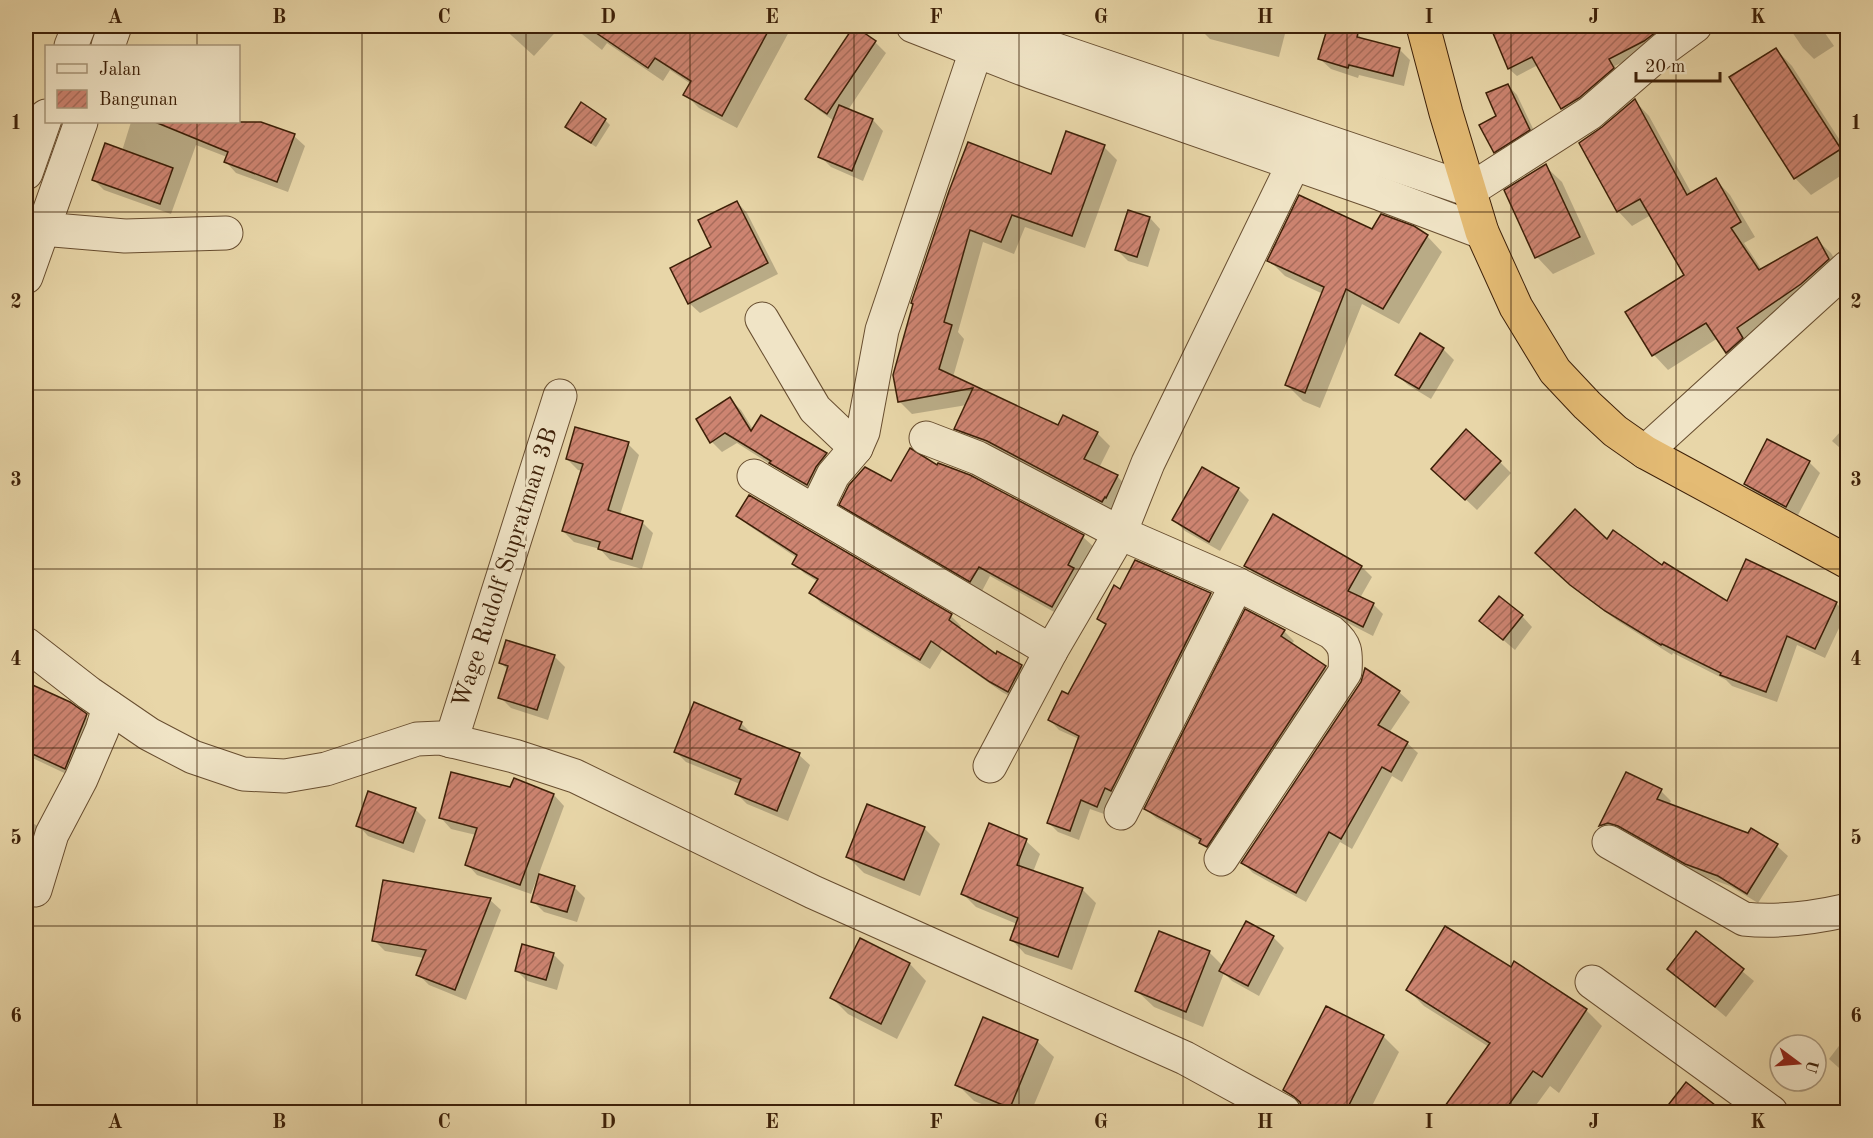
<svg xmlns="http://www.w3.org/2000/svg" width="1873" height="1138" font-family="'Old Standard TT',serif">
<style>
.shadow{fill:#0003}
.building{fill:url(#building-hatch);stroke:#3d2008;stroke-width:1.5}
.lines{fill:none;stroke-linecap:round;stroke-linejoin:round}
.minor-casing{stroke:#684e30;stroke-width:35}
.highway-casing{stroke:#3d2008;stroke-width:35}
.minor{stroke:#f0e4c6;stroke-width:33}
.highway{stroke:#e4bb74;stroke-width:33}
.grid{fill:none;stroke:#3d2008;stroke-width:1.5;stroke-opacity:0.55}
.labels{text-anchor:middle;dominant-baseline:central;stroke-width:6;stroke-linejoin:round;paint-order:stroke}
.street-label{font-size:24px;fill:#3d2008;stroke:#f0e4c6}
.neatline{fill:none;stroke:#3d2008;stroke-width:2}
.grid-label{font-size:20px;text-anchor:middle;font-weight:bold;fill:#3d2008}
</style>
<defs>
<pattern id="building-hatch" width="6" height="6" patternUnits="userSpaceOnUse" patternTransform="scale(1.5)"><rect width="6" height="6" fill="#cd8471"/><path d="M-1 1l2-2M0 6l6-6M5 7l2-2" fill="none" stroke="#a86c5b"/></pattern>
</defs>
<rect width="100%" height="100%" fill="#e8d6a8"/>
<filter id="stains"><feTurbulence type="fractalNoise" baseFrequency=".00333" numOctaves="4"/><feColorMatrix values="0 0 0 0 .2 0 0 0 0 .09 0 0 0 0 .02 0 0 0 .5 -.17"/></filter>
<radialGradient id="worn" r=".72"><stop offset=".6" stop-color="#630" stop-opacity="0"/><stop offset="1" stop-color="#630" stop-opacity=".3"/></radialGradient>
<!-- shadow -->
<g class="shadow">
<path d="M501,26H561L534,56Z"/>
<path d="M572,26H729L732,27L733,26H785L790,30L737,128L699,108L685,94L691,84L670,70L663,81L607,43L602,50Z"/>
<path d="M1200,26H1287L1279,57L1210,39L1199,28Z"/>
<path d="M1330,26L1357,34L1364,40L1399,49L1410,60L1404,86L1359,75L1358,78L1331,69L1320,59Z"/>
<path d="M1491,26H1660L1666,37L1651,48L1615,66L1620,76L1569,116L1562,109L1538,65L1517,76L1509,69Z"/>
<path d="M1788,26H1820L1834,46L1814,59L1803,48Z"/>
<path d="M854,28L875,42L886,53L848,110L873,120L883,131L863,181L831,167L820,156L834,121L817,109L807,98Z"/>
<path d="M1776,49L1792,66L1848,153V171L1811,195L1795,178Z"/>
<path d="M1508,85L1517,95L1538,139L1504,161L1495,152L1498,116Z"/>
<path d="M1635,101L1649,116L1692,194L1716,180L1730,195L1755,237L1744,243L1762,270L1816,239L1831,253L1843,274L1742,366L1727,352L1718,338L1668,370L1654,355L1627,312L1686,276L1651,215L1632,226L1618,211L1603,128Z"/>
<path d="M605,120L610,125L596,147L572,131Z"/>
<path d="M131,122H234L255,130L258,122L294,136L305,146L288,192L236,173L226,162L227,157L196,145L171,214L104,190L93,179L122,151Z"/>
<path d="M1104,147L1117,160L1085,248L1025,227L1014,254L983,242L958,332L964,339L953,377L1059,427L1097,433L1110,446L1099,468L1117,476L1130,490L1116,514L969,441L956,428L967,405L912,414L899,401L950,192L1052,176Z"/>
<path d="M1545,166L1562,182L1595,254L1553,274L1537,257L1506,191Z"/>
<path d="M737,202L747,213L778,274L700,313L689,303Z"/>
<path d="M1150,218L1160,229L1148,267L1128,261L1117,250Z"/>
<path d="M1427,236L1442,252L1399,324L1362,304L1320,408L1303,401L1287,385L1323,294L1285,276L1269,260Z"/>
<path d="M1420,336L1443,349L1454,360L1431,399L1408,385L1397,375Z"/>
<path d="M730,399L741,410L754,431L762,417L826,455L836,465L818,495L737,443L722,452L712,442Z"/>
<path d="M1848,423V455L1832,441Z"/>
<path d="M628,444L639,455L620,515L642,522L653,533L642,569L610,560L600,549L574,542L563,531L582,471L578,470L567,459Z"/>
<path d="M1500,462L1511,473L1477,510L1444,479Z"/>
<path d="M1809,462L1820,473L1797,517L1757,495L1746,484Z"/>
<path d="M1203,469L1238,489L1249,500L1220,551L1185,531L1174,520Z"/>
<path d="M970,476L1083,537L1094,547L1063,617L990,576L982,591L852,515L841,504L891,483Z"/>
<path d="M738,515L951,616L961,626L959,629L997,656L998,653L1022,666L1032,676L1018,701L1002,692L942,650L930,669L821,603L811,593L818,582L804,573L794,563L797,558L748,525Z"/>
<path d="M1274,517L1362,567L1372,577L1360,598L1373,604L1383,614L1373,636L1256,576L1246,566Z"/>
<path d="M1136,562L1210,595L1220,604L1107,815L1090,809L1079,840L1058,832L1048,822L1079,739L1059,730L1050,720L1069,696L1107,626L1099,618L1121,591Z"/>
<path d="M1548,564L1663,567L1727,603H1836L1846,613L1825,658L1797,645L1777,702L1732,686L1726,680L1673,653L1672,655L1618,621L1582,595Z"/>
<path d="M1522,616L1532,627L1515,650L1481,621Z"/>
<path d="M1284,631L1294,641L1291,645L1325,668L1335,677L1210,852L1201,842L1156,818L1146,809Z"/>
<path d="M554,656L565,667L548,720L511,708L500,697L508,670L500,662Z"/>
<path d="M26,682L69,703L97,726L75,778L26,755Z"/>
<path d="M1399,692L1410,702L1389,733L1407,743L1418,753L1402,782L1392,776L1352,849L1340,842L1306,902L1253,873L1243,863Z"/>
<path d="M741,723L752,734L751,735L799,755L810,765L788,821L747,804L736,793L740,784L686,762L676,752Z"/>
<path d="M1627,774L1661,791L1671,801L1669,805L1777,846L1788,856L1758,903L1730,886L1697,874L1612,836L1601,826Z"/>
<path d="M511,789L554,795L564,806L538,876L574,887L585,898L577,922L544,912L533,901L539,879L537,878L531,894L477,875L467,864L476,835L451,829L441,818Z"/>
<path d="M415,809L426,820L414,853L368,836L358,825Z"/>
<path d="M26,820L36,825L46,835L38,857L26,852Z"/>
<path d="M990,825L1026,841L1040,854L1033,872L1082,889L1096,903L1072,970L1025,954L1012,940L1017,924L976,907L962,893Z"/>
<path d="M924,828L940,844L920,896L864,873L848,857Z"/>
<path d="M490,900L501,910L466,1000L429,985L418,974L424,958L385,951L374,940Z"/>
<path d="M1697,934L1754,981L1726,1017L1669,969Z"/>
<path d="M1273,937L1284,948L1259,996L1232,981L1224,973L1203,1027L1154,1007L1137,991L1209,952L1223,966Z"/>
<path d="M860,940L910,964L926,981L897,1039L848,1014L832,998Z"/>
<path d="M523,946L554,955L564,965L557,990L527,981L516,970Z"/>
<path d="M1511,969L1586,1010L1602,1026L1559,1093L1550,1086L1531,1112H1442L1489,1047L1424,1006L1408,990Z"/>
<path d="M1848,1034V1076L1829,1059Z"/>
<path d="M1383,1036L1399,1052L1369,1112H1308L1285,1090Z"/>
<path d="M1037,1041L1054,1057L1031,1112H1002L974,1101L957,1084Z"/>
</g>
<!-- building -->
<g class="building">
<path d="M586,26H771L722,116L683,95L691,81L655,58L648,68Z"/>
<path d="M854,26L876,41L827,114L805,99Z"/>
<path d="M1328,26L1358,33L1357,37L1400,48L1393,76L1349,65L1348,68L1318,59Z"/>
<path d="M1490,26H1664L1644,41L1609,59L1614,68L1579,98L1561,109L1532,57L1508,69Z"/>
<path d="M1776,48L1841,149L1794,179L1729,77Z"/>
<path d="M1508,84L1530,130L1494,153L1479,125L1496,116L1486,93Z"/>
<path d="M1635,99L1687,195L1716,178L1741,222L1731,228L1759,270L1817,237L1829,259L1801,284L1737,328L1743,338L1726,353L1706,323L1652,356L1625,312L1684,275L1640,199L1617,212L1579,143L1602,127Z"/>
<path d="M581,102L606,119L591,143L565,127Z"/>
<path d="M839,105L873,119L852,171L818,157Z"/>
<path d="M155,122H261L295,134L277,182L224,162L228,152Z"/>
<path d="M1066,131L1105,145L1072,236L1012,215L1001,242L970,230L944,322L952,325L939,369L1058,425L1063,415L1098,432L1084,459L1118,475L1106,498L1105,497L1102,502L987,441L954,429L973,388L898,402L893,375L913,304L911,303L949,191L968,142L1051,174Z"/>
<path d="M105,143L173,168L160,204L92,180Z"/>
<path d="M1546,164L1580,237L1535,258L1504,190Z"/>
<path d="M1299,195L1372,229L1381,214L1414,226L1428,235L1383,309L1346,289L1305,393L1285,385L1324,287L1267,261Z"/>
<path d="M737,201L768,263L688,304L670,268L711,247L698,220Z"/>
<path d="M1128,210L1150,217L1137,257L1115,250Z"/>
<path d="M1420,333L1444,348L1419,389L1395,375Z"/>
<path d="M730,397L751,431L761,415L827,453L816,467L807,485L769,463L771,461L725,433L710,443L696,419Z"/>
<path d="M575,427L629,442L608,510L643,521L632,559L598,549L600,542L562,531L583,464L566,459Z"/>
<path d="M1466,429L1501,461L1465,500L1431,469Z"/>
<path d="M1767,439L1810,461L1786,507L1744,484Z"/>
<path d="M910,448L937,465L938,463L970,475L1084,535L1068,565L1074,568L1052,607L979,567L970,582L839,505L849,485L865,467L891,481Z"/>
<path d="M1202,467L1239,488L1209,542L1172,520Z"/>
<path d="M749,495L952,614L949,620L996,654L997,651L1022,665L1008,692L990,682L931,641L920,660L809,593L818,579L792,564L797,555L736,516Z"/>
<path d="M1575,509L1607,539L1613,530L1662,565L1664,562L1727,601L1746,559L1837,602L1815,649L1787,636L1766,692L1720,675L1721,673L1662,644L1661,645L1605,611L1570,585L1535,553Z"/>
<path d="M1273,514L1362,566L1348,591L1374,603L1363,627L1244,566Z"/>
<path d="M1135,560L1211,593L1111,791L1105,788L1097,807L1081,800L1070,831L1047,823L1079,736L1048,720L1062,691L1068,694L1106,624L1097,619L1114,585L1120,589Z"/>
<path d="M1499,596L1523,615L1503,640L1479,621Z"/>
<path d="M1245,609L1285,630L1281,636L1326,666L1207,847L1199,843L1201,839L1144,809Z"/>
<path d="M506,640L555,655L537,710L498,698L508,666L499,663Z"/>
<path d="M1365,668L1400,691L1378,725L1408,742L1391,772L1382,767L1341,839L1329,832L1296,893L1241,863L1361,682Z"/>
<path d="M26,682L70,702L87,714L65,769L26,751Z"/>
<path d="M694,702L742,722L739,729L800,753L777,811L735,794L741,779L674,752Z"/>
<path d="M451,772L510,787L514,778L554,794L520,885L465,865L477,828L439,818Z"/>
<path d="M1626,772L1662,789L1657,799L1748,833L1751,828L1778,844L1747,894L1718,876L1685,864L1618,826L1608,823L1599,826Z"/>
<path d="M368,791L416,808L403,843L356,826Z"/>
<path d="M867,804L925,827L904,880L846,857Z"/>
<path d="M989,823L1027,839L1017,865L1083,888L1058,957L1010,940L1018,918L961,894Z"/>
<path d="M539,874L575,886L567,912L531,902Z"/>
<path d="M383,880L491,898L455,990L416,975L426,950L372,941Z"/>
<path d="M1246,921L1274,936L1248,986L1219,971Z"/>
<path d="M1445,926L1511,967L1514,961L1587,1009L1542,1077L1533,1071L1503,1113H1440L1490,1043L1406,990Z"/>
<path d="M1159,931L1210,951L1186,1012L1135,991Z"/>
<path d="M1696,931L1744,969L1715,1007L1667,969Z"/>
<path d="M860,938L910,963L881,1024L830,998Z"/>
<path d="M522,944L554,953L546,980L515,971Z"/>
<path d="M1326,1006L1384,1035L1345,1113H1310L1302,1108L1300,1102L1293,1096L1283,1090Z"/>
<path d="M983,1017L1038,1040L1010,1108L955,1085Z"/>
<path d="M1686,1082L1725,1113H1662Z"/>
</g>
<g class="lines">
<defs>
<g id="minor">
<path d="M913,26L1031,72L1381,194L1482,232"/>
<path d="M990,26L1021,38L1470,190L1590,113L1665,48L1695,26"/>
<path d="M71,46L79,26"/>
<path d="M108,46L115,26"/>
<path d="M26,173L46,116"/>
<path d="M42,229L125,236L226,233"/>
<path d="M26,277L81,122"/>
<path d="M762,319L815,409L856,448"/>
<path d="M926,438L978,458L1120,533L1237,584L1331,632C1347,645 1346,653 1345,672L1221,859"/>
<path d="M1645,452L1848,267"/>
<path d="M754,476L1051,651"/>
<path d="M815,512L833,475L856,448L863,432L882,330L983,30"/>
<path d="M26,644L89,693L149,734L193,757L243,774L285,776L326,769L417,739L440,738L514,756L575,776L813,892L1185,1058L1284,1112"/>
<path d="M451,741L560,396"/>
<path d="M990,766L1051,651L1120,533L1148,463L1294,163"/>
<path d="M1121,813L1237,584"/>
<path d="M1609,842L1744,919C1779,923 1813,918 1848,910"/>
<path d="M35,890L52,834L81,779L102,730L109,707"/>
<path d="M1592,982L1771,1112"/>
</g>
<path id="highway" d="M1423,26L1446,113L1482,232L1516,307L1555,371L1587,405L1615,431L1645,452L1848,562"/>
</defs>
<!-- minor casing -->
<use href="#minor" class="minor-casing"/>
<!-- highway casing -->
<use href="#highway" class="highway-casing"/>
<!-- minor -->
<use href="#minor" class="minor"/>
<!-- highway -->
<use href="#highway" class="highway"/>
</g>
<!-- grid -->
<path class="grid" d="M197,26V46M362,26V1112M526,26V1112M690,26V1112M854,26V1112M1019,26V1112M1183,26V1112M1347,26V1112M1511,26V1112M1676,26V1112M197,122V1112M26,212H1848M26,390H1848M26,569H1848M26,748H1848M26,926H1848"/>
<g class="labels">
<!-- street labels -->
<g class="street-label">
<text transform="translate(506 568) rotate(-72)">Wage Rudolf Supratman 3B</text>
</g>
</g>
<!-- margin -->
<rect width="1873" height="1138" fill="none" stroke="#e8d6a8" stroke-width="66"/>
<!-- legend -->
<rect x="45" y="45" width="195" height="78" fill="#f0e4c6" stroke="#a8967a" stroke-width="1.5"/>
<rect x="57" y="64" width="30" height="9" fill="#f0e4c6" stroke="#a8967a" stroke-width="1.5"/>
<text x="99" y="75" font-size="18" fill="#3d2008">Jalan</text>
<rect x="57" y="90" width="30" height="18" fill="url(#building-hatch)" stroke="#a8967a" stroke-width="1.5"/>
<text x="99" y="105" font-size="18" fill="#3d2008">Bangunan</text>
<!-- north arrow -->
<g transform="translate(1798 1063) rotate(106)"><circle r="28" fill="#f0e4c6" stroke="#a8967a" stroke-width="1.5"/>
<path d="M0-4.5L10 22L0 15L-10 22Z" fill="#8f2418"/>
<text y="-9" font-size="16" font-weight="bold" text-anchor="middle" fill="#3d2008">U</text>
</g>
<!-- scale -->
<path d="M1636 72v9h84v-9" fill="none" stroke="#3d2008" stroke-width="3"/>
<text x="1645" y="72" font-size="18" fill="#3d2008" stroke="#f0e4c6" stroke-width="4.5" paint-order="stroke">20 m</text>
<rect x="33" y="33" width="1807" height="1072" class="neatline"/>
<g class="grid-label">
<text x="115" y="23">A</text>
<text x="279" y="23">B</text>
<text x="444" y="23">C</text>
<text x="608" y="23">D</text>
<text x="772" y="23">E</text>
<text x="936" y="23">F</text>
<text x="1101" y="23">G</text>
<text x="1265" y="23">H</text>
<text x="1429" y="23">I</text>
<text x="1594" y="23">J</text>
<text x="1758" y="23">K</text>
<text x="16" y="129">1</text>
<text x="1856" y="129">1</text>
<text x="16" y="308">2</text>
<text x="1856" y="308">2</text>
<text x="16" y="486">3</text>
<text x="1856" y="486">3</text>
<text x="16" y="665">4</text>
<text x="1856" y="665">4</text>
<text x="16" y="844">5</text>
<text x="1856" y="844">5</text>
<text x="16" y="1022">6</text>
<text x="1856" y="1022">6</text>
<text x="115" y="1128">A</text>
<text x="279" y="1128">B</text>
<text x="444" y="1128">C</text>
<text x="608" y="1128">D</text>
<text x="772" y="1128">E</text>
<text x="936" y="1128">F</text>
<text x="1101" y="1128">G</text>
<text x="1265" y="1128">H</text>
<text x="1429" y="1128">I</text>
<text x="1594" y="1128">J</text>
<text x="1758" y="1128">K</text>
</g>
<rect width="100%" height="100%" filter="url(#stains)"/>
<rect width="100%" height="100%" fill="url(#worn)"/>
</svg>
